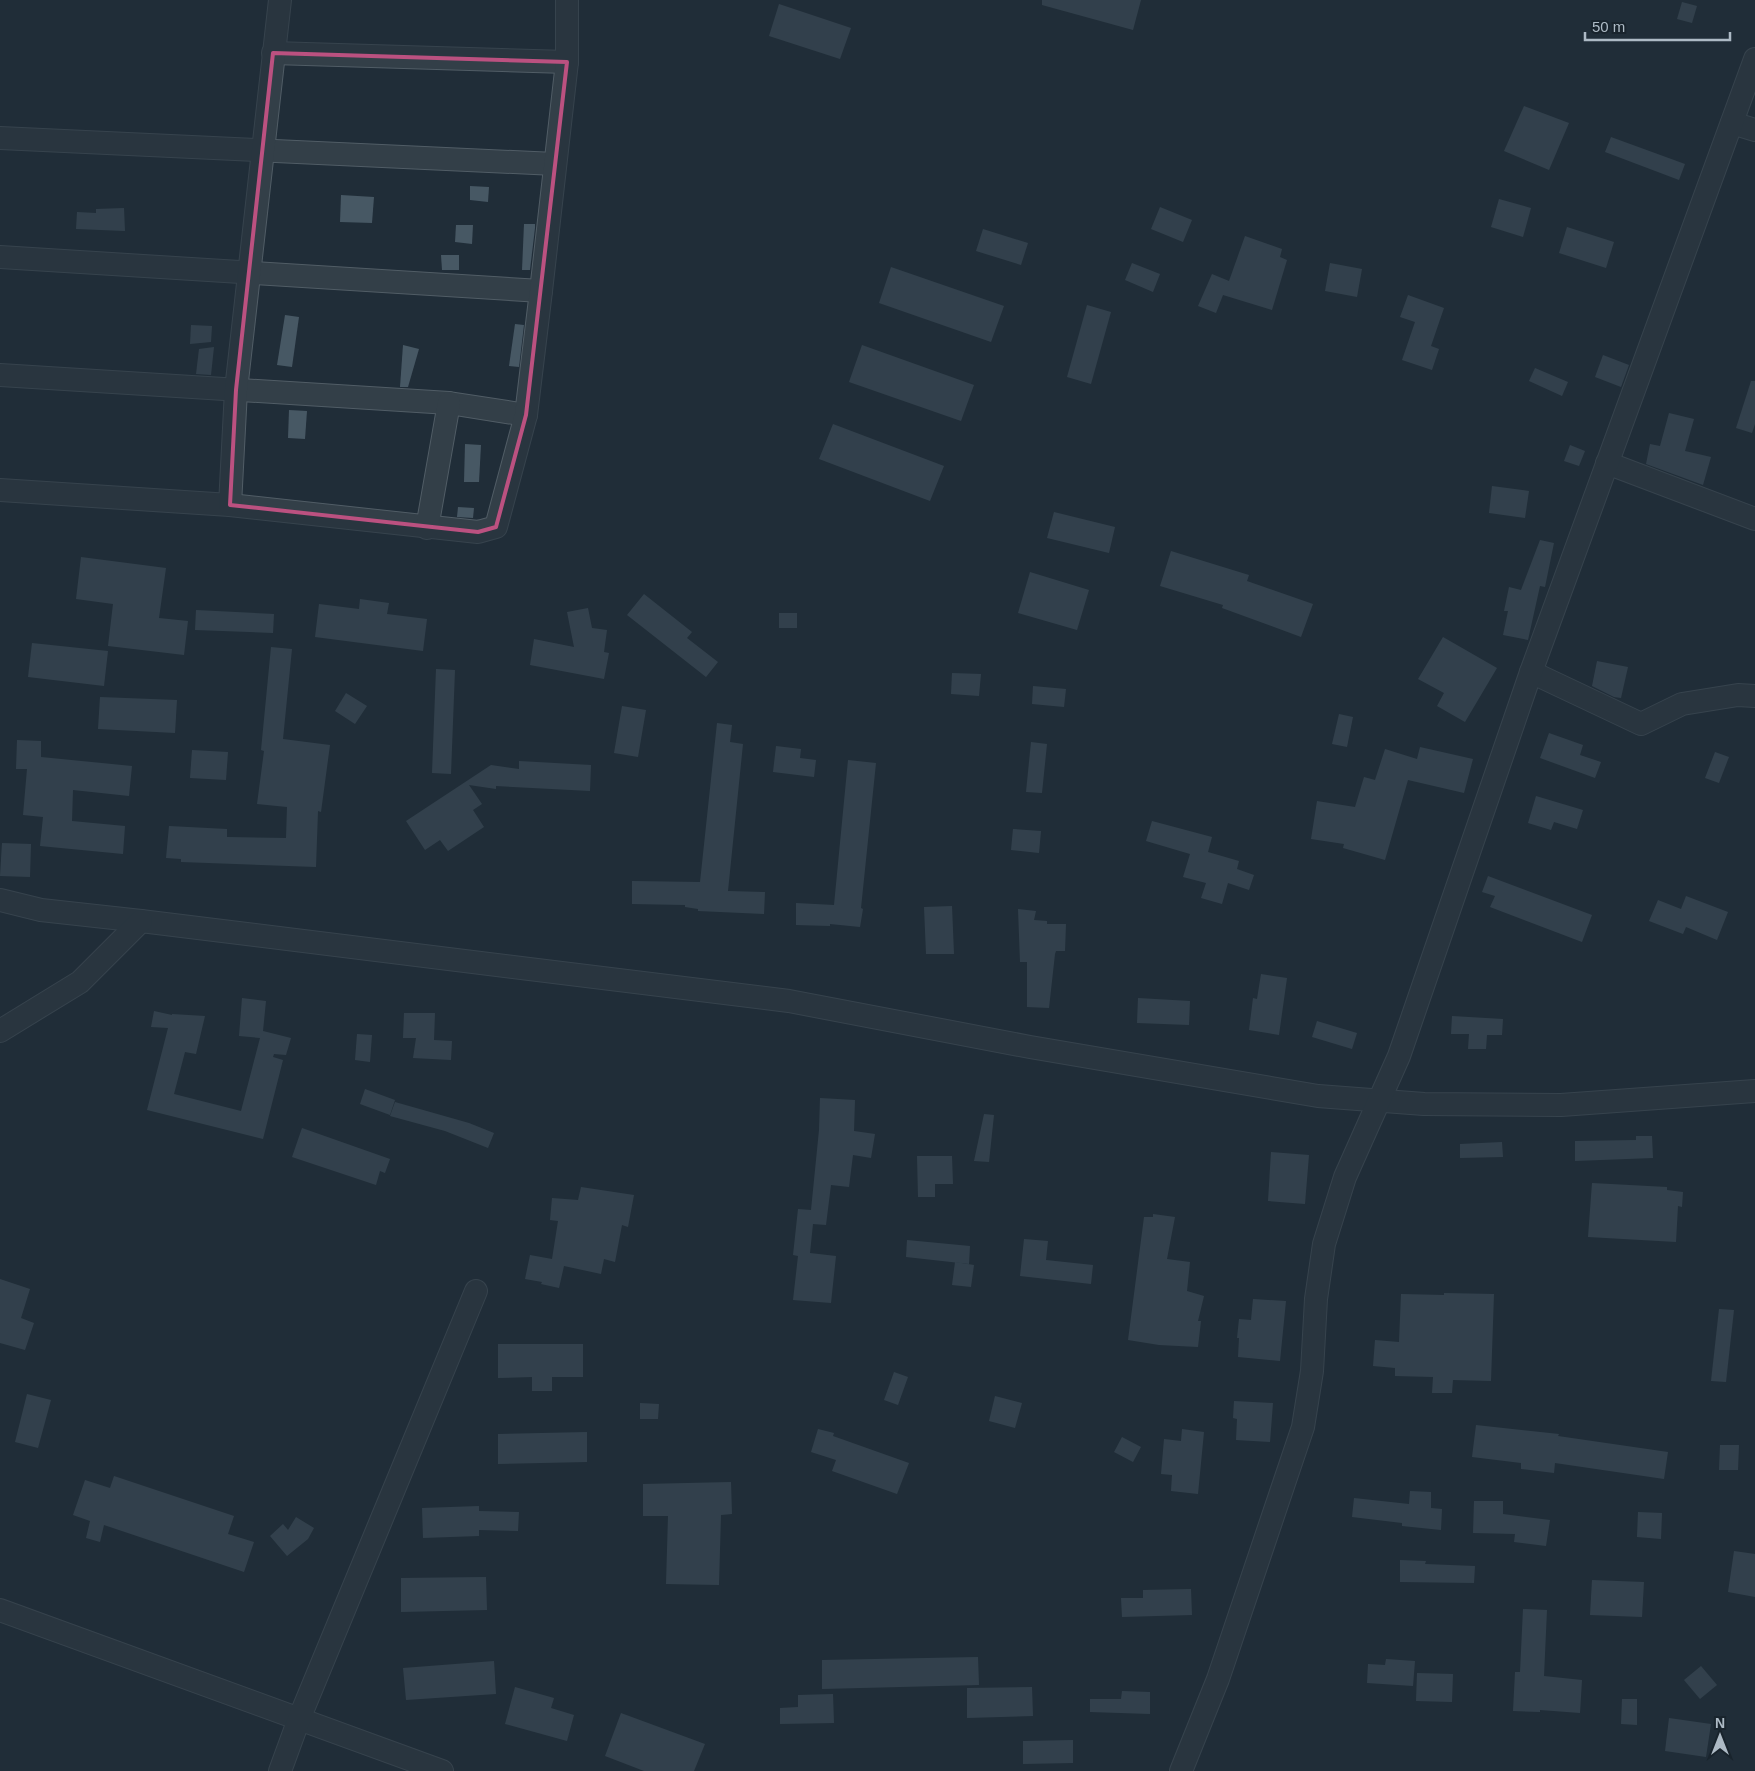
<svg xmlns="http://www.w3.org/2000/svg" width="1755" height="1771" font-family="Arial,sans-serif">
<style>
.building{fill:#475864}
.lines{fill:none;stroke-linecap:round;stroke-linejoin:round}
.minor-casing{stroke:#515d66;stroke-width:24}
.minor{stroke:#333f48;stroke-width:22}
.marked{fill:none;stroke:#bb5180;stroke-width:4;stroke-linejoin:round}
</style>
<rect width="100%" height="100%" fill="#202d38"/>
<!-- building -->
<g class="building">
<path d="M1042,0H1141L1133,30L1042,5Z"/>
<path d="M1682,2L1697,6L1692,23L1677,19Z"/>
<path d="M779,4L851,28L840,59L769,36Z"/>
<path d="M1524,106L1569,123L1549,170L1504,151Z"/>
<path d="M1611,137L1685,164L1679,180L1605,152Z"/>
<path d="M470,186L489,187L488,202L470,200Z"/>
<path d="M341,195L374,197L372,223L340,222Z"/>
<path d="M1499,199L1531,208L1523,237L1491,227Z"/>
<path d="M1160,207L1192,220L1183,242L1151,229Z"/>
<path d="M124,208L125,231L76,229L77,212L96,213V209Z"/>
<path d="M524,224H535V228L530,270H522Z"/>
<path d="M456,225H473L472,244L455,242Z"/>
<path d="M1567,227L1614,242L1606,268L1559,253Z"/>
<path d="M983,229L1028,243L1021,265L976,251Z"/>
<path d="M1245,236L1282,249L1280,257L1287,260L1272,310L1223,295L1216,313L1198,306L1212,274L1229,281Z"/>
<path d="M441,255H459V270H442Z"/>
<path d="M1132,263L1160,274L1153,292L1125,280Z"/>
<path d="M1330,263L1362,269L1357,297L1325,291Z"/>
<path d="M891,267L1004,306L991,342L879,303Z"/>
<path d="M1408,295L1444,308L1431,346L1439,349L1432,370L1402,360L1415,322L1400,317Z"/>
<path d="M1087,305L1111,312L1091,384L1067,377Z"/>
<path d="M285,315L299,317L292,367L277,365Z"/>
<path d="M515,324L524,325L519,367L509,366Z"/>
<path d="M191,325L212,326L211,342L190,344Z"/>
<path d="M403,345L419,349L408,387H400Z"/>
<path d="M862,345L974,385L961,421L849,382Z"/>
<path d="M214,347L211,375L196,374L199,349Z"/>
<path d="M1603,355L1629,365L1621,387L1595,377Z"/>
<path d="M1535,368L1568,382L1562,396L1529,381Z"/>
<path d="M1751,381H1755V424L1752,433L1736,428Z"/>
<path d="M289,410L307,411L305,439L288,438Z"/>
<path d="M1669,413L1694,419L1685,451L1711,457L1703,485L1646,464L1650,444L1660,446Z"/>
<path d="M833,424L944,466L930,501L819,459Z"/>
<path d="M465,444L481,445L479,482H464Z"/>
<path d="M1570,445L1585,451L1579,466L1564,461Z"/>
<path d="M1492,486L1529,491L1525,518L1489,513Z"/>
<path d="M458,507L474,508L473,518L457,517Z"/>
<path d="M1054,512L1115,527L1109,553L1047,538Z"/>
<path d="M1540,540L1554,543L1545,587L1540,586L1528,640L1503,635L1508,611H1504L1509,587L1521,590Z"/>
<path d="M1171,551L1249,575L1247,581L1313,604L1301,637L1222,608L1223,605L1160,586Z"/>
<path d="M81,557L166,568L159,618L188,621L184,655L108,646L113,604L76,599Z"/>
<path d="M1030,572L1089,590L1077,630L1018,613Z"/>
<path d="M644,594L692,632L687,638L718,662L706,677L627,615Z"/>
<path d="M360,599L389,603L387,614L427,619L423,651L315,637L319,604L359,609Z"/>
<path d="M588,608L592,628L607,630L604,652L609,653L604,679L530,665L534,639L574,647L567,612Z"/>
<path d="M196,610L274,614L273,633L195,630Z"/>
<rect x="779" y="613" width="18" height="15"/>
<path d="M1443,637L1497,668L1465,722L1437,706L1444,693L1418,679Z"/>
<path d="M32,643L108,651L104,686L28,677Z"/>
<path d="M271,647L292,649L283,739L330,745L321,812L318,811L316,867L181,862V859L166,858L169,826L227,829V837L286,838L287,807L257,804L264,751L261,750Z"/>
<path d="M1597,661L1628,667L1621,698L1614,697L1592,686Z"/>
<path d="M436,669L455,670L451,774L432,773Z"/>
<path d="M952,673L981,674L979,696L951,694Z"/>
<path d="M1033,686L1066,689L1064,707L1032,704Z"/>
<path d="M346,693L367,706L355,724L335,711Z"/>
<path d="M100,697L177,700L175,733L98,729Z"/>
<path d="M622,706L646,710L638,757L614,753Z"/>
<path d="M1339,714L1353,717L1347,747L1332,744Z"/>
<path d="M717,723L732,725L730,742L743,744L728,891L765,892L764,914L698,911V909L685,907V905L632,904V881L700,882Z"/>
<path d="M1549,733L1583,745L1580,755L1601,762L1595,778L1540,758Z"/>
<path d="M17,740L41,741V757L132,766L129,796L73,790L72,821L125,826L123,854L40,846L43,817L23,815L27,769H16Z"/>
<path d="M1031,742L1047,744L1042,793L1026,792Z"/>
<path d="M776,746L801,749L800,758L816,760L814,777L773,772Z"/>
<path d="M1420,747L1473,759L1464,793L1408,780L1385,860L1343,848L1344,844L1311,839L1317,801L1355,807L1364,777L1375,780L1385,749L1417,759Z"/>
<path d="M192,750L228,752L226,780L190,778Z"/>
<path d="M1715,752L1729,757L1719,783L1705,778Z"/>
<path d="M848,760L876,763L861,908L863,909L860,927L830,924V926L796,925V903L834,905Z"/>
<path d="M519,761L591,765L590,791L496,786V789L469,785L482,804L473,810L484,827L448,851L440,840L425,850L406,821L491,765L519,769Z"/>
<path d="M1536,796L1583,810L1577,829L1554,822L1551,830L1528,823Z"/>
<path d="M1152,821L1212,837L1208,852L1239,861L1237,869L1254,875L1249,890L1228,883L1222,904L1201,898L1206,883L1183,877L1190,854L1146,841Z"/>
<path d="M1013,829L1041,831L1039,853L1011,850Z"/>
<path d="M2,843L31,844L30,877L0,876Z"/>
<path d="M1488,876L1592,915L1582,942L1490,907L1495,896L1482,892Z"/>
<path d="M1686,896L1728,912L1717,940L1686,927L1683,934L1649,921L1658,900L1681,909Z"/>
<path d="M952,906L954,954H926L924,907Z"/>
<path d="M1018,909L1036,911L1034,920L1047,921V924H1066L1065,951H1056L1055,954L1049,1008L1027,1007V962H1020Z"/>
<path d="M1261,974L1287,978L1279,1035L1249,1030L1253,998L1257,999Z"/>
<path d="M242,998L266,1001L263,1031L291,1038L286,1055L274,1054L273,1057L283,1060L263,1139L147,1110L168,1028L151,1027L154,1011L172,1015V1014L205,1016L196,1054L185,1052L174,1094L241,1111L260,1038L239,1036Z"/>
<path d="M1138,998L1190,1001L1189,1025L1137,1023Z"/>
<path d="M404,1013H435L434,1040L452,1041L451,1060L413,1058L416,1038H403Z"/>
<path d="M1452,1016L1503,1019L1502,1035H1487L1486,1049H1468L1469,1034H1451Z"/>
<path d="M1317,1021L1357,1033L1352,1049L1312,1037Z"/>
<path d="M357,1034L372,1035L370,1062L355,1060Z"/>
<path d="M365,1089L395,1100L390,1115L360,1104Z"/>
<path d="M820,1098L855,1100L854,1131L875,1134L871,1158L853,1155L849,1187L831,1185L826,1225L813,1224L810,1253L836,1256L831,1303L793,1300L798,1256L793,1255L798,1209L811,1210L819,1130Z"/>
<path d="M395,1102L469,1123L494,1133L488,1148L445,1131L390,1116Z"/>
<path d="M984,1114L994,1115L989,1162L974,1161Z"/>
<path d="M302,1128L390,1159L385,1173L380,1171L376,1185L292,1157Z"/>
<path d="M1636,1136H1652L1653,1158L1575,1161V1141L1636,1140Z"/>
<path d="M1502,1142L1503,1157L1460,1158V1144Z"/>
<path d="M1271,1152L1309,1155L1305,1204L1268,1201Z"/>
<path d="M917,1156H952L953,1184H935V1197H918Z"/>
<path d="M1592,1183L1667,1187V1190L1683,1192L1682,1207L1678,1206L1676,1242L1588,1237Z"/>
<path d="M581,1187L634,1195L628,1227L622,1225L615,1262L604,1259L601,1274L564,1266L559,1288L541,1284L542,1282L525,1279L530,1255L552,1259L558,1221L550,1220L552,1198L578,1200Z"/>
<path d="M1153,1214L1175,1217L1167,1259L1190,1262L1187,1291L1204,1296L1198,1321H1201L1198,1347L1159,1345L1128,1340L1144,1217H1153Z"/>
<path d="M1024,1239L1048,1241L1046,1260L1093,1265L1091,1284L1020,1276Z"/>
<path d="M907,1240L970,1246L969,1264L906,1257Z"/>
<path d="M955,1262L974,1265L971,1287L952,1285Z"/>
<path d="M0,1279L30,1289L21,1318L34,1323L25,1350L0,1343Z"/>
<path d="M1444,1293L1494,1294L1491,1381L1453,1380L1452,1393H1432L1433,1377L1395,1376V1368L1373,1366L1375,1340L1399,1342L1401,1294L1444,1295Z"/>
<path d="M1253,1299L1286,1301L1280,1361L1238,1357L1239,1338H1237L1239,1319L1251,1320Z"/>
<path d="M1719,1309L1734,1310L1726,1382L1711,1381Z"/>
<path d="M498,1344H583V1377H552V1391H532V1377L498,1378Z"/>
<path d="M894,1372L908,1377L898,1405L884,1400Z"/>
<path d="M27,1394L51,1400L38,1448L15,1442Z"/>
<path d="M995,1396L1022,1403L1015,1428L989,1421Z"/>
<path d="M1234,1401L1273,1403L1270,1442L1236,1440L1237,1419L1233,1418Z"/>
<path d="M640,1403L659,1404L658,1419H640Z"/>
<path d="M1476,1425L1559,1434L1558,1436L1668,1452L1664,1479L1555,1463L1554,1473L1521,1469V1463L1472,1457Z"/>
<path d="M818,1429L834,1433L833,1436L909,1463L897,1494L832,1471L836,1460L811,1452Z"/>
<path d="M1182,1429L1204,1432L1198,1494L1171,1491L1172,1475L1161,1474L1164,1439L1181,1441Z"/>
<path d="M587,1432V1462L498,1464V1434Z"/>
<path d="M1122,1437L1141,1447L1133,1462L1114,1452Z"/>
<path d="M1720,1445H1739L1738,1470H1719Z"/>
<path d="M114,1476L234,1516L228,1534L254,1542L244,1572L104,1525L100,1542L86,1538L90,1521L73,1515L85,1480L110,1488Z"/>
<path d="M731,1482L732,1514L721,1515L719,1585L666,1584L668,1516H643V1484Z"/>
<path d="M1410,1491L1431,1492V1508L1442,1509L1441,1530L1402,1526V1523L1352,1517L1354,1498L1409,1504Z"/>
<path d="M1474,1501H1503V1514L1550,1520L1546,1546L1514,1542L1515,1534L1473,1533Z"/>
<path d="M479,1506V1511L519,1512L518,1531L479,1530V1536L423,1538L422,1508Z"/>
<path d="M1638,1512L1662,1513L1661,1539L1637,1537Z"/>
<path d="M296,1517L314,1528L308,1539L287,1556L270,1536L283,1524L288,1530Z"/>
<path d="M1734,1551L1755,1554V1597L1728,1592Z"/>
<path d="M1400,1560L1426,1561L1425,1564L1475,1566L1474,1583L1400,1582Z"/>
<path d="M486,1577L487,1610L401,1612V1578Z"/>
<path d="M1592,1580L1644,1582L1642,1617L1590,1615Z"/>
<path d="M1191,1589L1192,1615L1122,1617L1121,1598H1143V1590Z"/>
<path d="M1523,1609L1547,1610L1544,1676L1582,1680L1580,1713L1540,1710V1712L1513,1711L1515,1672H1520Z"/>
<path d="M978,1657L979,1685L822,1689V1660Z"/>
<path d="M1386,1659L1415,1661L1413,1686L1367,1683L1368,1664L1385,1665Z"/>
<path d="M494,1661L496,1694L406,1700L403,1668Z"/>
<path d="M1701,1666L1717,1685L1700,1699L1684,1680Z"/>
<path d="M1417,1673L1453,1674L1452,1702L1416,1701Z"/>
<path d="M515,1687L554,1698L551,1708L574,1715L567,1741L505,1724Z"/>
<path d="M1032,1687L1033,1716L967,1718V1688Z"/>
<path d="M1122,1691L1150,1692V1714L1090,1712V1699H1121Z"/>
<path d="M833,1694L834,1723L780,1724V1708L798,1707V1695Z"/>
<path d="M1622,1699H1637V1725L1621,1724Z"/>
<path d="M621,1713L705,1744L694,1771H644L605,1756Z"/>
<path d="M1669,1718L1711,1724L1706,1757L1665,1751Z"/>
<path d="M1073,1740V1763L1023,1764V1741Z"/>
</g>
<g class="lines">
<defs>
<g id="minor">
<path d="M273,53L567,62"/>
<path d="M1732,123L1755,130"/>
<path d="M0,138L555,164"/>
<path d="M0,257L541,291"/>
<path d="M0,375L449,403L526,415"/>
<path d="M1607,463L1755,519"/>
<path d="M0,490L230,505L478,532L496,527L526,415L541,291L567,62V0"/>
<path d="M230,505L236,390L280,0"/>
<path d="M427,528L449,403"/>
<path d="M1531,672L1641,724L1682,704L1738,695L1755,696"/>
<path d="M0,900L41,910L141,921L789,1001L1030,1047L1318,1096L1424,1104L1561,1105L1755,1091"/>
<path d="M0,1031L80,982L141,921"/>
<path d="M0,1610L442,1771"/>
<path d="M280,1771L299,1719L476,1291"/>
<path d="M1181,1771L1218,1679L1303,1427L1312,1371L1316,1299L1324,1244L1345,1177L1399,1056L1531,672L1755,59"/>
</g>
</defs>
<!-- minor casing -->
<use href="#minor" class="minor-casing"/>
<!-- minor -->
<use href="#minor" class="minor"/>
</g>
<!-- marked area -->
<path d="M0 0H1755V1771H0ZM273,53L567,62L526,415L496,527L478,532L230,505L236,390Z" fill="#202d38" fill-opacity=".55" fill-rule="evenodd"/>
<path class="marked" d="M273,53L567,62L526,415L496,527L478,532L230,505L236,390Z"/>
<!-- north arrow -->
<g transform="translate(1720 1736)" stroke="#19242d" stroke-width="4" paint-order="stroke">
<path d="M0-4L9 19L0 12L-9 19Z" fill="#adbac5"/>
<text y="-8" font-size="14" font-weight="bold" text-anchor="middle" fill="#adbac5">N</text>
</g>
<!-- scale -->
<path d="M1585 32v8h145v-8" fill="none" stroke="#adbac5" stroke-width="2.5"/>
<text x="1592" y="32" font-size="15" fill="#adbac5" stroke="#19242d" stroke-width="4" paint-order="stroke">50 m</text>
</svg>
